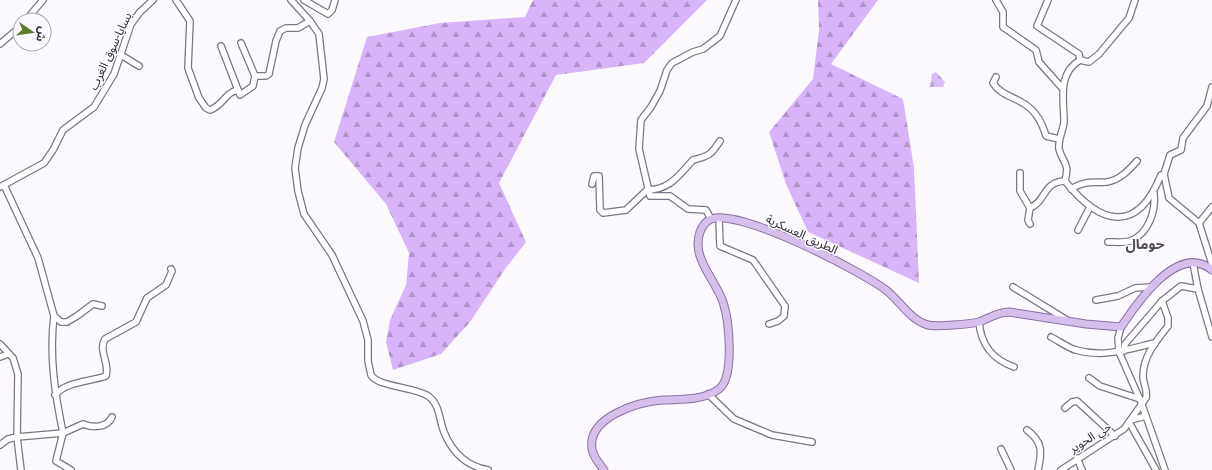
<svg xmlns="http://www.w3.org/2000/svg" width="1212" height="470" font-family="'Open Sans','Noto Sans Arabic',sans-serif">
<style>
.forest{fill:url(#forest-firs)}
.cemetery{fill:url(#cemetery-stones)}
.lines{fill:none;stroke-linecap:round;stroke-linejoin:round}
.minor-casing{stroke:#7b7681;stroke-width:8}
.major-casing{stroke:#8a71a2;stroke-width:9}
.minor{stroke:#fff;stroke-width:5.5}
.major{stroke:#d6bfeb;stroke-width:7}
.labels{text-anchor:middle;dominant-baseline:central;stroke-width:3;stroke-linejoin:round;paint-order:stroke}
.street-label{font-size:12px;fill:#322f34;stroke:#fbf9fe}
.quarter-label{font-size:14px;font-weight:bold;fill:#504b55;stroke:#fbf9fe}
</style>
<defs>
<pattern id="forest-firs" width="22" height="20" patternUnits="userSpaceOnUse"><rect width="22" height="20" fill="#d8b5fa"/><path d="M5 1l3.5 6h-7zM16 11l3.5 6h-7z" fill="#b094cb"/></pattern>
<pattern id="cemetery-stones" width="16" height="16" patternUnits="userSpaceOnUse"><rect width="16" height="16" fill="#dabcf8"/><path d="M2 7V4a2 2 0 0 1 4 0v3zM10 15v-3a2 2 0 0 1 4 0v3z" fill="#bca2d5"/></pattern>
</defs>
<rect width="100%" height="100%" fill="#fbf9fe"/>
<!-- forest -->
<g class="forest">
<path d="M533,0H707L644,63L556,75L499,183L526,242L505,269L470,322L441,354L393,370L386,342L390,320L406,285L409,253L386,204L334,142L367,37L440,23L525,17Z"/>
<path d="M818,0H878L831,64L903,99L914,168L919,283L808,232L786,184L769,132L813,79L819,30Z"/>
</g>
<!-- cemetery -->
<path class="cemetery" d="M936,72L945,82L943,87H930L932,74Z"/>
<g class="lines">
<defs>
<g id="minor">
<path d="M176,0L190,21L188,68L199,98L206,108L210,110C224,105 224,93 238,90L240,95L253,86L255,76"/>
<path d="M291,0L310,21L319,34L324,79L322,88L305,125L298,148L295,168L298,191L304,214L332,255L363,321L368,340V361L371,375C378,387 415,387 428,396C440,404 439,420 444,432C452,452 466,466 488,470"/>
<path d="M304,0L328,14L332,10L335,0"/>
<path d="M996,0L1003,12V27L1036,50L1039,62L1063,89"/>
<path d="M1048,0L1037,26L1079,54L1080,60"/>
<path d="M1135,0L1129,18L1099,54L1089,62L1080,60C1057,74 1064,99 1064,122C1063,131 1058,139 1059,149C1063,164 1070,162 1065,181C1100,225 1137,235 1161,175L1164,174L1169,198L1199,223L1212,264"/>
<path d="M26,20L43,0"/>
<path d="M241,43L255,76H266L269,74L276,41L280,31L286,28H298L310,21"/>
<path d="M0,44L20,27"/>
<path d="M221,46L238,90"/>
<path d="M121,55L139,66"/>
<path d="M996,77L993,83C1000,94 1011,96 1021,102C1035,109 1042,122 1046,136L1059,139"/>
<path d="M1020,173V191L1030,208"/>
<path d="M1164,174L1170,155L1181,150L1183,138L1207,106L1212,87"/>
<path d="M592,184L594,176H599L600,210L603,213L626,210L647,190C670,190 679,175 693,160C709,156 711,155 720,141"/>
<path d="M4,185L38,258L54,316L61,322H67L77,316L93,304L102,306"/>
<path d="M0,187L44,163L53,150L63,130L94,107L114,74L131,24L140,12L153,0"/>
<path d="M1071,189C1086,180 1092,183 1107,182C1120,180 1129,170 1137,161"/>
<path d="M719,218L720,246L753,260L785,306L784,316L778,321L769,324"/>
<path d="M711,219L706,210L688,209L670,196H650L639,149L641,120L651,107L660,91L667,70L672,63L693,52L703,49L720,36L736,0"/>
<path d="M1199,223L1212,207"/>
<path d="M1030,224L1028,220L1030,208C1047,201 1042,182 1065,181"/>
<path d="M1078,230L1090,207"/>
<path d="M1108,242C1115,242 1123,243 1130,241C1149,234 1156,210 1154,193"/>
<path d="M1013,287L1067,320"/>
<path d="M1198,289L1212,337"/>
<path d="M1096,300L1118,296L1135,288L1151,287"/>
<path d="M54,316C49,356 55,394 63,433L83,424C93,428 107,428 112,417"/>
<path d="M979,322C981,345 992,359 1014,367"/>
<path d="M1121,327L1118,338L1119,352L1141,402L1165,470"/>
<path d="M1051,337C1059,341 1068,348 1076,350C1104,358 1128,349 1155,343"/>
<path d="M0,344L13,358L18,374L17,437L63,433L56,461L71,470"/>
<path d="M1124,351L1125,344L1162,301L1181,286L1198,289L1193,263"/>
<path d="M0,357L8,354"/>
<path d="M1089,378L1100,386L1140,399"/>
<path d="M708,394L734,419L772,435L812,442"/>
<path d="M55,395C67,381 89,382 106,376C110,363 98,351 105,339L136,322L147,298L166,285L172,271L171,269"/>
<path d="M1065,408L1072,402L1077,401L1115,436"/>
<path d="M1131,420L1146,416"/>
<path d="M1129,422L1156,470"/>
<path d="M1027,430C1043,442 1042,452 1038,470"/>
<path d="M0,445L8,439L17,437L21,470"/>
<path d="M1001,449L1011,470"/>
<path d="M1077,458L1082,470"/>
<path d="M1061,470L1124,429L1146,398C1148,390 1143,384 1143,376C1143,356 1157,340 1168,326V318L1162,301"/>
</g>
<path id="major" d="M604,470C599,463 593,457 592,449C587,417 638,402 662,400C680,399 703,401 719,389C735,377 729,320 723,302C715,279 691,258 700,232C702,227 706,221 711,219C739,208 861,271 886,290C899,300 911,321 928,325C936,327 971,324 979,322C989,318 998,312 1009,312L1086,324L1121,327C1137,303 1178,242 1212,270"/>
</defs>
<!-- minor casing -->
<use href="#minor" class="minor-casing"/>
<!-- major casing -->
<use href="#major" class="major-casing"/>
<!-- minor -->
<use href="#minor" class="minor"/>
<!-- major -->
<use href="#major" class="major"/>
</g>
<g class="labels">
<!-- street labels -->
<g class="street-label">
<text transform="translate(110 51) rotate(-65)">بسايا-سوق الغرب</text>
<text transform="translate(802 234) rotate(25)">الطريق العسكرية</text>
<text transform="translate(1090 437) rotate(-32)">حي الحوير</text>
</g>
<!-- quarter labels -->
<g class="quarter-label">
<text x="1145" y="243">حومال</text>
</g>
</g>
<!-- north arrow -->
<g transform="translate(32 32) rotate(103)"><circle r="19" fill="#fbf9fe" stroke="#aba8ad"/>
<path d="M0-3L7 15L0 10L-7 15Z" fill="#5e7b30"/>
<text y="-6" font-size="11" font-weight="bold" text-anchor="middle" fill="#322f34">ش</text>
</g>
</svg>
